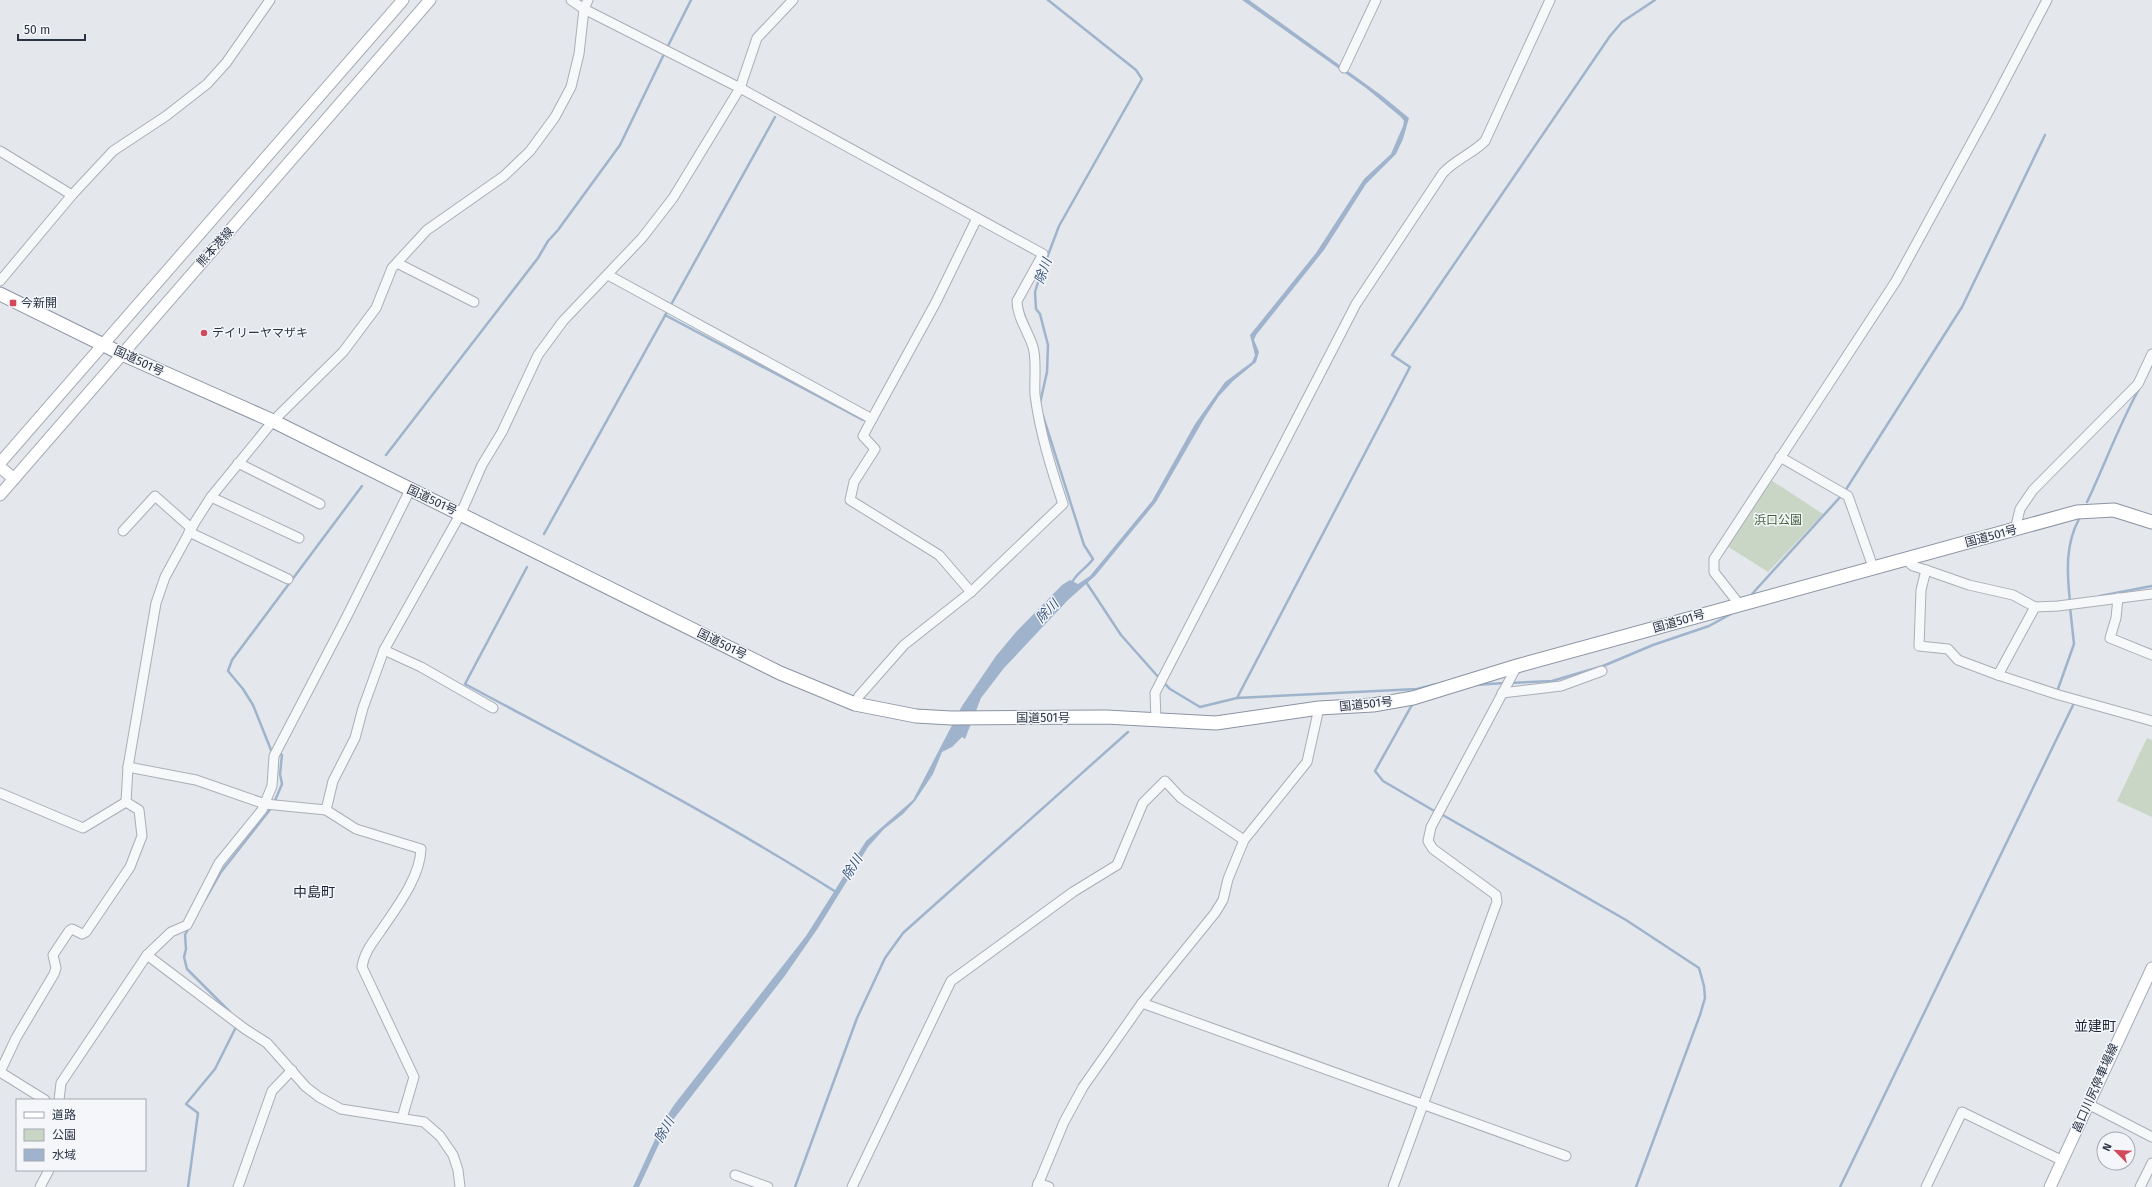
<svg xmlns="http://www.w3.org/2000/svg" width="2152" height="1187" font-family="'Fira Sans','Noto Sans JP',sans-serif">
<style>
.green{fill:#c9d6c5}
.water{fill:#9fb4cc}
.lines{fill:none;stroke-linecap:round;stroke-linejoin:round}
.stream{stroke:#9fb4cc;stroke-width:2.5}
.minor-casing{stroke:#a9aeb7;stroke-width:11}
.major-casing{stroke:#a3abb8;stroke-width:13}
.highway-casing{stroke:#8b94a3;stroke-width:15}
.minor{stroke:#f7f8fa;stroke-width:9}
.major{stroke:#fff;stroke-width:11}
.highway{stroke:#fff;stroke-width:13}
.poi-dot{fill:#d1495b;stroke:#f4f6f9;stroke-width:1.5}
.labels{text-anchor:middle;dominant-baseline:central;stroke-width:3;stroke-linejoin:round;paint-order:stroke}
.street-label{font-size:12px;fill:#2b3445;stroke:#f4f6f9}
.poi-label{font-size:12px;fill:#2b3445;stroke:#f4f6f9;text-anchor:start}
.park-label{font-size:12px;fill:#3f6138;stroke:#f4f6f9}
.water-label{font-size:13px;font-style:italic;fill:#34527a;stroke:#f4f6f9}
.quarter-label{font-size:14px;fill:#1d2536;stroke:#f4f6f9}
</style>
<rect width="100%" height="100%" fill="#e4e7ec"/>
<!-- green -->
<g class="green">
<path d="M1771,480L1823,514L1768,572L1727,546Z"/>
<path d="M2147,738L2152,740V817L2117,801Z"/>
</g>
<!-- water -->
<path class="water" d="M1242,0H1249L1381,95L1409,118L1403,139L1396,154L1366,184L1324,250L1256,335L1254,340L1259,352L1256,362L1233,381L1219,396L1205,417L1156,502L1095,576L1068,600L1004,668L981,698L965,739L962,737L952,747L942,752L933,774L915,801L903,814L884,829L868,847L818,928L784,977L666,1129L639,1187H633L663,1122L674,1105L806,936L866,841L913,800L962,706L996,656L1016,632L1062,585L1070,580L1078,584L1090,576L1152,501L1195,424L1225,382L1252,362L1255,355L1250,335L1316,253L1364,179L1391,154L1403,126L1404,121L1401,117L1366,88Z"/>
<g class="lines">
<!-- stream -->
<g class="stream">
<path d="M667,48L691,0"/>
<path d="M665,315L863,420"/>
<path d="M2148,372L2152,365"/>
<path d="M1040,403L1047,372L1048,345L1040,314L1036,309L1035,292L1039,279L1059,226L1142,79L1136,70L1048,0"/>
<path d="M1043,416L1084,545L1093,559C1087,568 1075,574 1072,583"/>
<path d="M386,455L538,258L548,241L558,230L620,145L665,52"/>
<path d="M1845,491L1962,307L2045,135"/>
<path d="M2087,502C2105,464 2119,425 2139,389"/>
<path d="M544,534L775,117"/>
<path d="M527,567L465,684C590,751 716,816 836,892"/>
<path d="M1086,582L1121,635L1160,679"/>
<path d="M1752,594L1842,495"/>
<path d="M2100,596L2152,586"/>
<path d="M2070,602C2067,573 2065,545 2079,519"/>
<path d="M1164,683L1170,689L1200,707L1237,698L1417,689L1437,684"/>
<path d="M1510,683L1552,681L1603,666L1653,645L1709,626L1731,614"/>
<path d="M1474,685L1505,683"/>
<path d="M2060,692L2058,689L2074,644L2070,607"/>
<path d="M1237,698L1410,367L1392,355L1610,36L1622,22L1655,0"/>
<path d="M1413,703L1375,771L1383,781L1436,812"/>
<path d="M274,803L282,784L280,774L282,755L271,750L253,705L243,689L228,671L232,660L362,486"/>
<path d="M1441,814L1626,920L1699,968L1704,986L1705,998L1700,1015L1636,1187"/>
<path d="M205,900L221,872L272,807"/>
<path d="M189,927L185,935L186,949L184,957L187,969L230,1012"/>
<path d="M188,1187L198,1113L186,1104L215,1069L237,1025"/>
<path d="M795,1187L857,1018L885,958L903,933L1128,732"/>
<path d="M1840,1187L2075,701"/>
</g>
<defs>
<g id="minor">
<path d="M571,0L584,9L740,88L1043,254L1017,301C1017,317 1028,331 1033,347C1037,361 1034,380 1035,395C1040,433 1051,468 1063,504L971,592L904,645L859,696L855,704"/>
<path d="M1344,68L1376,0"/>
<path d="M0,151L72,195"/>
<path d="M397,263L474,302"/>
<path d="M608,275L872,419L863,436L875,449L854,482L850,500L939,555L971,592"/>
<path d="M0,281L72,195L113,151L166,116L207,84L226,63L270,0"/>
<path d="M872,419L936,302L977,218"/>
<path d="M1780,457L1848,496L1873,567"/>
<path d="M238,463L320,504"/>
<path d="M211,497L299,538"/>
<path d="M2015,530L2020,509L2033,490L2138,384L2152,354"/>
<path d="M123,531L155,496L191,528"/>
<path d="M189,532L288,579"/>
<path d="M1906,560L1913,566L1926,570L1921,590L1919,646L1948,649L1958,660L1998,675L2059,695L2152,721"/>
<path d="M1926,570L1969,585L2013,595L2035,607"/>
<path d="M2118,598L2116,618L2110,638L2152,655"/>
<path d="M1739,604L1714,572V559L1896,281L1992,105L2047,0"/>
<path d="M384,650L421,667L493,708"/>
<path d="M1998,675L2035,607L2058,606L2152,594"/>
<path d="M1502,693L1561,686L1602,671"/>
<path d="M1156,720L1155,693L1356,304L1443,173C1456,159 1472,154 1485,141L1550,0"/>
<path d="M128,767L196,780L265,804L326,810L356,829L421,849C420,878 396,908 380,932C372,943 364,953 362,967L414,1077L402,1118"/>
<path d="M0,793L83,828L126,802"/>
<path d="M126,802L128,767L156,603L165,577L195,522L211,497L273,421L343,352L376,308L392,268L427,230L504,176L530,151L555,117L571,87L579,54L584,9L588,0"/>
<path d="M326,810L333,781L355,738L363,708L384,650L461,513L482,465L502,432L538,355L563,321L642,238L673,198L740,88L757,38L793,0"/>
<path d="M147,955L245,1029L267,1043L306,1087L319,1097L341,1109L424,1122L440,1136L453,1155L458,1170L460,1187"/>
<path d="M1142,1003L1566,1156"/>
<path d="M45,1100L0,1072L16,1038L54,974L56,968L53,955L69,931L72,929L82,934L86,932L130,867L142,836L139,810L126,802"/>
<path d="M59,1100L61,1083L147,955L171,932L187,925L219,863L262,810L272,786L274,756L346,618L410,490"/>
<path d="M2088,1104L2152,1137"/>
<path d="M735,1175L768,1187"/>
<path d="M1038,1183L1049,1187"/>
<path d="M40,1187L49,1170"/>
<path d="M238,1187L272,1091L292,1070"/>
<path d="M852,1187L951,981L1073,892L1117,865L1143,803L1165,781L1181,798L1244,840"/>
<path d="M1037,1187L1064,1122L1083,1087L1142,1003L1215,913L1223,900L1228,879L1244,840L1307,762L1319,708"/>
<path d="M1393,1187L1497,902L1496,895L1433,849L1428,841L1431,827L1517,666"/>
<path d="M1926,1187L1962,1112L2063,1161"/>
<path d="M2140,1187L2152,1163"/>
</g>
<g id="major">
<path d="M0,463L403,0"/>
<path d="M0,467L14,479"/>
<path d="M0,495L430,0"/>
<path d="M2050,1187L2152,968"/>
</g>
<path id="highway" d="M0,294L122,354L273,421L780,673L855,704L916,716L951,718L1106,717L1216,723L1319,708L1373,705L1413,698L1517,666L2077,512L2114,510L2152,522"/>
</defs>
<!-- minor casing -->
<use href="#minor" class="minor-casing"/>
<!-- major casing -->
<use href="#major" class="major-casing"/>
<!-- highway casing -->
<use href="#highway" class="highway-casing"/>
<!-- minor -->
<use href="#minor" class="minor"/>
<!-- major -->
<use href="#major" class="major"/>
<!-- highway -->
<use href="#highway" class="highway"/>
</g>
<!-- markers -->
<g class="poi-dot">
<rect x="9" y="299" width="8" height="8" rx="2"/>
<circle cx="204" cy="333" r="4"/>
</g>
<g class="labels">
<!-- street labels -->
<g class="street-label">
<text transform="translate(215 247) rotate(-48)">熊本港線</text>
<text transform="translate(139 361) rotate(25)">国道501号</text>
<text transform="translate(432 500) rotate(25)">国道501号</text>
<text transform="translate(1991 536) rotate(-15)">国道501号</text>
<text transform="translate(1679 621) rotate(-16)">国道501号</text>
<text transform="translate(722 644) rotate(26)">国道501号</text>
<text transform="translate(1366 704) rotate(-6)">国道501号</text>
<text x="1043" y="718">国道501号</text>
<text transform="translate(2095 1088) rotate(-66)">畠口川尻停車場線</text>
</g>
<!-- poi labels -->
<g class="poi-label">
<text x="21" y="303">今新開</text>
<text x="212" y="333">デイリーヤマザキ</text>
</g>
<!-- park labels -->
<g class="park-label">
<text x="1778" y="520">浜口公園</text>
</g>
<!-- water labels -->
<g class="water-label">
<text transform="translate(1043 271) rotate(-70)">除川</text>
<text transform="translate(1047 611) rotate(-46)">除川</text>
<text transform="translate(852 867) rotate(-58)">除川</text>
<text transform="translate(664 1130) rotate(-60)">除川</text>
</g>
<!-- quarter labels -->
<g class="quarter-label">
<text x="314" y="892">中島町</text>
<text x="2095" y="1026">並建町</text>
</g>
</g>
<!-- legend -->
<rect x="16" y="1099" width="130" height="72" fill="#f4f6f9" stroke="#a4a8b1"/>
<rect x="24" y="1112" width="20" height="6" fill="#ffffff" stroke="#a4a8b1"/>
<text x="52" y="1119" font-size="12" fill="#2b3445">道路</text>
<rect x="24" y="1129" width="20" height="12" fill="#c9d6c5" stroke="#a4a8b1"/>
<text x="52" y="1139" font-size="12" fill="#2b3445">公園</text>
<rect x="24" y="1149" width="20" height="12" fill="#9fb4cc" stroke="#a4a8b1"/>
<text x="52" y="1159" font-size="12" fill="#2b3445">水域</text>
<!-- north arrow -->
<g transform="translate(2116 1151) rotate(294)"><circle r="19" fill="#f4f6f9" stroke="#a4a8b1"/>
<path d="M0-3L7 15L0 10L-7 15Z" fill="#d1495b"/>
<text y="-6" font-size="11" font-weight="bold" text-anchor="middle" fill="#2b3445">N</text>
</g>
<!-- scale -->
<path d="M18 34v6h67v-6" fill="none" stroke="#2b3445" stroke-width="2"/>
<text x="24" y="34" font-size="12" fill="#2b3445" stroke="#f4f6f9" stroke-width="3" paint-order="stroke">50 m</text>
</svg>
